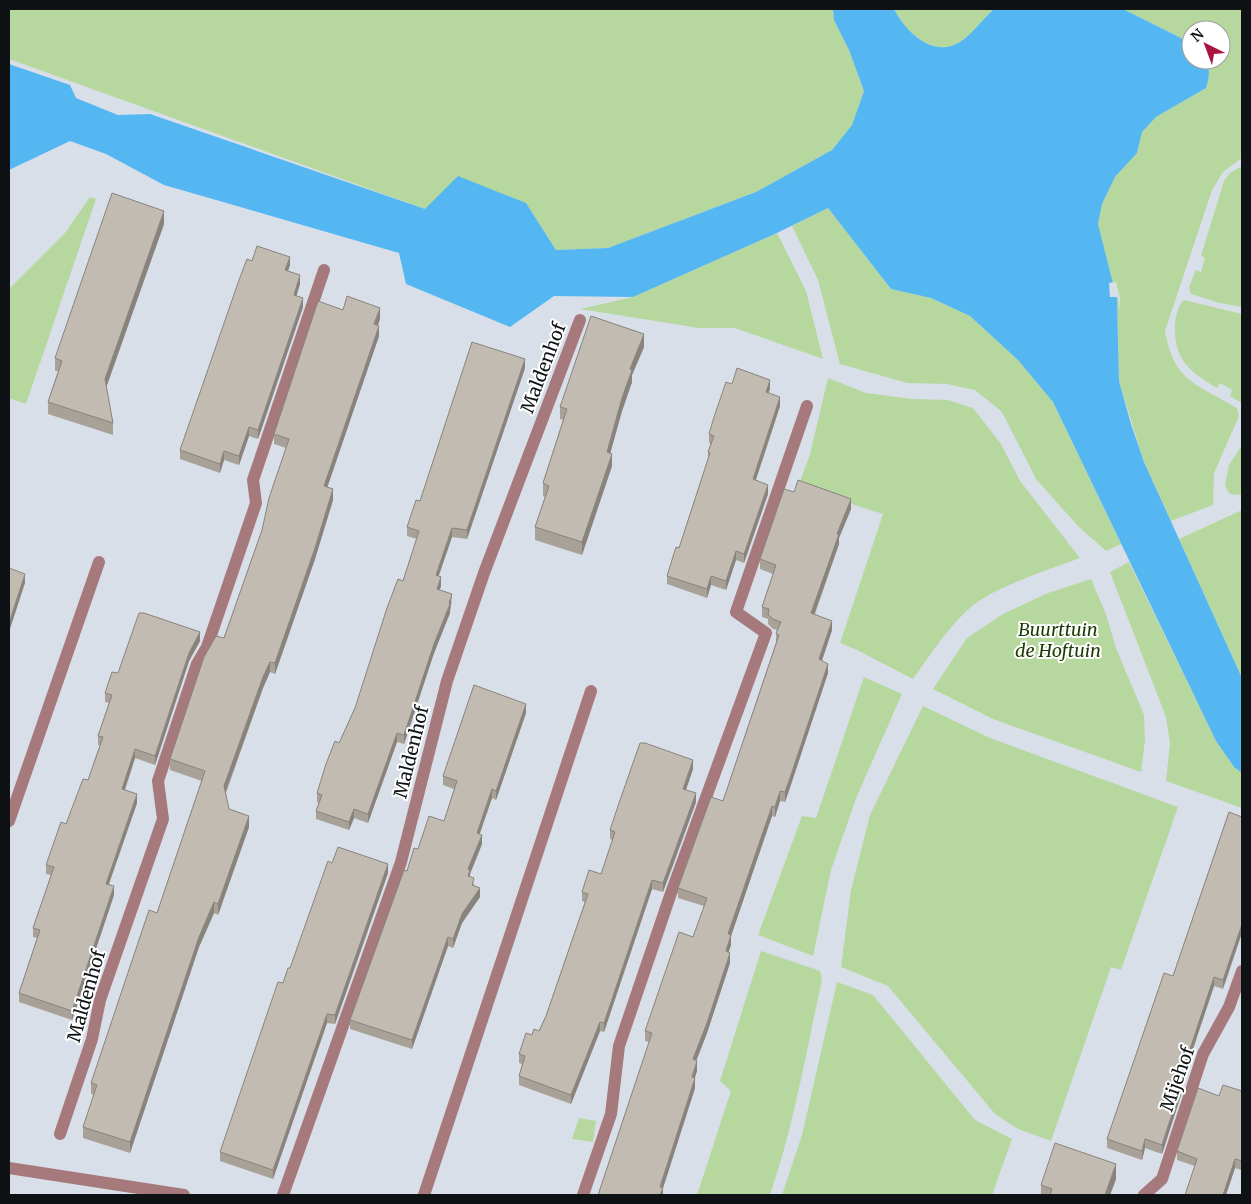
<svg xmlns="http://www.w3.org/2000/svg" width="1251" height="1204" font-family="Merriweather,serif">
<style>
.green{fill:#b6d89f}
.water{fill:#55b7f1}
.pier{fill:#d8dfe9}
.lines{fill:none;stroke-linecap:round;stroke-linejoin:round}
.pedestrian{stroke:#a6797c;stroke-width:12}
.minor{stroke:#a6797c;stroke-width:12}
.wall{fill:#a7a198}
.shaded-wall{fill:#88837c}
.building{fill:#c2bbb1;stroke:#88837c}
.labels{text-anchor:middle;dominant-baseline:central;stroke-width:4;stroke-linejoin:round;paint-order:stroke}
.street-label{font-size:18px;fill:#0f1215;stroke:#fff}
.park-label{font-size:18px;font-style:italic;fill:#1d3a00;stroke:#fff}
</style>
<rect width="100%" height="100%" fill="#d8dfe9"/>
<!-- green -->
<g class="green">
<path d="M9,9H833L834,20L849,50L864,91L852,125L832,150L756,192L608,248L556,250L526,203L425,209L9,59Z"/>
<path d="M894,9H994C983,19 972,34 960,42C933,59 905,31 894,9Z"/>
<path d="M1123,9H1242V158L1223,172L1212,190L1165,331C1174,382 1197,384 1237,408L1239,416L1214,473L1213,505L1171,521L1144,462L1119,381L1117,299L1098,224L1102,204L1115,177L1137,153L1142,132L1156,117L1206,88C1209,78 1211,69 1205,60H1221V30H1191V43Z"/>
<path d="M1242,166V307L1220,303L1191,294L1189,287L1196,270L1201,272L1205,258L1201,256L1224,181L1230,173Z"/>
<path d="M90,197L96,199L26,404L9,398V289L65,233Z"/>
<path d="M828,208L891,289L931,298L970,316L1018,360L1053,402L1121,544L1106,551L1078,526L1036,479L1002,412L975,390L947,384L907,383L840,364L818,280L792,226Z"/>
<path d="M777,233L806,291L823,359L735,328H699L580,309L633,297Z"/>
<path d="M1184,300L1242,314V403L1230,396L1232,390L1220,383L1217,388C1189,371 1174,360 1175,325C1175,317 1178,306 1184,300Z"/>
<path d="M828,378L866,393L912,399L948,400L973,408L1001,444L1020,481L1080,558C1049,570 996,586 971,607C948,627 931,654 913,679L855,649L840,643L883,514L798,487L810,454Z"/>
<path d="M1242,445V495L1230,494L1225,486L1229,465Z"/>
<path d="M1242,510V678L1179,539Z"/>
<path d="M1129,562L1216,741L1234,767L1242,773V808L1166,781L1170,743L1166,717L1110,572Z"/>
<path d="M1091,579L1106,614L1116,648L1144,715L1145,740L1141,772L993,719L933,689L967,638L1003,614L1048,593Z"/>
<path d="M864,677L902,694L857,796L831,870L813,956L758,935L802,816L816,818Z"/>
<path d="M923,706L990,738L1178,807L1121,970L1111,967L1051,1141L1018,1129L995,1114L888,986L841,967L851,890L870,815Z"/>
<path d="M761,951L820,971L822,980C806,1052 794,1125 770,1195H697L731,1091L720,1081Z"/>
<path d="M837,982L873,995L975,1120L1012,1139L992,1195H782L802,1135Z"/>
<path d="M579,1118L596,1121L593,1142L572,1139Z"/>
</g>
<!-- water -->
<path class="water" d="M833,9H894C905,31 933,59 960,42C972,34 983,19 994,9H1123L1191,43V60H1205C1211,69 1209,78 1206,88L1156,117L1142,132L1137,153L1115,177L1102,204L1098,224L1117,299L1119,381L1131,424L1144,462L1242,678V773L1234,767L1216,741L1053,402L1018,360L970,316L931,298L891,289L828,208L777,233L633,297L554,296L510,327L406,284L399,253L164,185L106,154L70,141L9,170V64L70,85L76,98L118,115L150,114L425,209L458,176L526,203L556,250L608,248L756,192L832,150L852,125L864,91L849,50L834,20Z"/>
<!-- pier -->
<path class="pier" d="M1116,282L1120,298V310L1118,297H1110L1109,283Z"/>
<g class="lines">
<!-- pedestrian -->
<g class="pedestrian">
<path d="M60,1134L92,1039L100,1000L163,819L158,781L197,664L207,647L256,503L253,480L324,270"/>
<path d="M283,1195L401,862L447,681L484,573L580,320"/>
<path d="M583,1195L611,1114L619,1046L670,896L766,633L736,612L807,406"/>
<path d="M1144,1195L1162,1179L1203,1054L1229,1007L1242,971"/>
</g>
<!-- minor -->
<g class="minor">
<path d="M9,821L99,562"/>
<path d="M9,1168L184,1195"/>
<path d="M424,1195L591,691"/>
</g>
</g>
<!-- wall -->
<g class="wall">
<path d="M164,224L106,387L113,423V435L48,414V402L58,371H55V358Z"/>
<path d="M252,261L290,265L288,271L300,284L296,296L303,307L258,439L249,436L239,465L224,460L220,473L180,459V450Z"/>
<path d="M343,310L380,319L378,325L379,336L327,487L333,500L315,559L275,674L270,672L263,688L226,793L229,809L249,827L218,915L214,913L199,947L130,1153L83,1138V1127L94,1095L91,1094V1083L157,913L202,781L170,770V759L224,638L262,530L286,448L274,444V434Z"/>
<path d="M644,347L632,375V382L622,411L610,453L612,466L582,555L535,540V527L545,497L543,496V483L563,420L560,419V407Z"/>
<path d="M525,368L467,539L452,537L438,576L441,586L439,590L452,603L450,606V613L434,653L404,744L397,742L368,823L354,818L349,830L316,819V811L319,803L317,802V793L355,708L403,581L417,539L407,536V527L420,501Z"/>
<path d="M732,384L770,389L768,393L780,406L756,480L768,494L744,563L736,560L726,590L711,585L707,598L667,584V576L679,548L708,459V452L711,444L709,443V434Z"/>
<path d="M794,492L851,509L839,538V544L815,614L832,630L822,661L828,673L790,788L785,802L780,801L775,817L772,816L731,936V945L728,952L730,963L707,1033L696,1061L697,1071L694,1078L695,1088L663,1188V1195L649,1042L645,1041V1031L693,937L704,906L678,898V888L723,801L776,643V633L778,630L773,629L768,624V619L762,617V607L773,574L760,569V559Z"/>
<path d="M200,641L189,661L155,765L135,758L125,790L137,803L109,884L114,895L72,1020L19,1002V993L37,938L33,937V928L51,875L46,874V865L88,780L100,745H98V736L109,703L105,702V693L118,673Z"/>
<path d="M526,713L496,800L492,798L479,834L482,844L470,874V876L480,897L462,923L453,948L448,946L412,1049L350,1029V1020L407,871L418,849L444,821L454,789L443,785V776Z"/>
<path d="M693,769L686,790L696,802L663,892L652,889L604,1032L600,1031L571,1104L519,1085V1076L522,1064L519,1063V1054L532,1035L539,1031L546,1016L585,902L582,901V892L601,874L613,840L610,839V830Z"/>
<path d="M1229,812L1223,989L1214,986L1181,1083L1182,1092L1162,1154L1145,1148L1142,1160L1107,1148V1139L1173,976Z"/>
<path d="M332,863L388,873L335,1024L327,1023L273,1179L220,1161V1152L283,983L290,968Z"/>
<path d="M1242,1091V1170L1235,1168L1226,1195H1185L1195,1166L1177,1160V1151L1219,1096Z"/>
<path d="M1116,1179L1110,1195H1041V1185Z"/>
</g>
<!-- shaded-wall -->
<g class="shaded-wall">
<path d="M164,211V224L105,391V379Z"/>
<path d="M290,257V265L285,279V270Z"/>
<path d="M300,275V284L294,304V295Z"/>
<path d="M303,298V307L258,439V430Z"/>
<path d="M380,308V319L374,335V324Z"/>
<path d="M379,326V336L324,497V486Z"/>
<path d="M644,334V347L632,375V382L622,411L607,465V452L630,369Z"/>
<path d="M525,359V368L467,539V530Z"/>
<path d="M770,380V389L766,401V392Z"/>
<path d="M780,397V406L753,488V479Z"/>
<path d="M249,427V436L239,465V456Z"/>
<path d="M224,451V460L220,473V464Z"/>
<path d="M612,454V466L582,555V542Z"/>
<path d="M768,485V494L744,563V554Z"/>
<path d="M333,489V500L315,559L275,674V663Z"/>
<path d="M851,499V509L839,538V544L811,623V613L837,534Z"/>
<path d="M452,528V537L436,584V575Z"/>
<path d="M736,551V560L726,590V581Z"/>
<path d="M25,574V583L9,632V623Z"/>
<path d="M711,576V585L707,598V589Z"/>
<path d="M441,577V586L437,598V589Z"/>
<path d="M452,594L450,613L434,653L404,744V735L434,644Z"/>
<path d="M832,621V630L819,669V659Z"/>
<path d="M200,632V641L189,661L155,765V756L189,653Z"/>
<path d="M270,662V672L263,688L224,796V786L263,677Z"/>
<path d="M828,664V673L785,802V792Z"/>
<path d="M526,704V713L496,800V791Z"/>
<path d="M397,733V742L368,823V814Z"/>
<path d="M135,749V758L122,798V789Z"/>
<path d="M693,760V769L683,798V789Z"/>
<path d="M492,789V798L477,842V833Z"/>
<path d="M780,791V801L775,817V807Z"/>
<path d="M696,793V802L663,892V883Z"/>
<path d="M137,794V803L106,892V884Z"/>
<path d="M772,806V816L731,936V945L726,961V951L728,934Z"/>
<path d="M354,809V818L349,830V822Z"/>
<path d="M249,816V827L218,915V904Z"/>
<path d="M482,835V844L470,874V879L468,884V869Z"/>
<path d="M388,864V873L335,1024V1015Z"/>
<path d="M652,880V889L604,1032V1023Z"/>
<path d="M114,886V895L72,1020V1011Z"/>
<path d="M480,888V897L462,923L453,948V939L462,914Z"/>
<path d="M214,902V913L199,947L130,1153V1142L199,937Z"/>
<path d="M1242,924V933L1223,989V980Z"/>
<path d="M448,937V946L412,1049V1040Z"/>
<path d="M730,953V963L707,1033L693,1069V1059Z"/>
<path d="M1214,977V986L1179,1091V1082Z"/>
<path d="M327,1014V1023L273,1179V1170Z"/>
<path d="M600,1022V1031L571,1104V1095Z"/>
<path d="M697,1061V1071L692,1087V1077Z"/>
<path d="M695,1078V1088L663,1188V1195H660V1187Z"/>
<path d="M1182,1083V1092L1162,1154V1145Z"/>
<path d="M1145,1139V1148L1142,1160V1151Z"/>
<path d="M1235,1159V1168L1226,1195H1223Z"/>
<path d="M1116,1164V1179L1110,1195H1105Z"/>
</g>
<!-- building -->
<g class="building">
<path d="M112,193L164,211L105,379L113,423L48,402L62,361L55,358Z"/>
<path d="M257,246L290,257L285,270L300,275L294,295L303,298L258,430L249,427L239,456L224,451L220,464L180,450L239,280L247,259L252,261Z"/>
<path d="M347,296L380,308L374,324L379,326L324,486L333,489L315,548L275,663L270,662L263,677L224,786L229,809L249,816L218,904L214,902L199,937L130,1142L83,1127L97,1085L91,1083L149,910L157,913L205,771L170,759L204,657L216,636L224,638L262,530L269,498L289,439L274,434L318,301L343,310Z"/>
<path d="M591,316L644,334L630,369L632,370L622,398L607,452L612,454L582,542L535,527L549,486L543,483L567,409L560,407Z"/>
<path d="M472,342L525,359L467,530L452,528L436,575L441,577L437,589L452,594L449,603L450,604L434,644L404,735L397,733L368,814L354,809L349,822L316,811L322,795L317,793L326,764L335,741L339,743L355,708L387,608L398,579L403,581L419,531L407,527L416,500L420,501Z"/>
<path d="M737,368L770,380L766,392L780,397L753,479L768,485L744,554L736,551L726,581L711,576L707,589L667,576L676,547L679,548L710,453L708,452L714,436L709,434L714,417L726,382L732,384Z"/>
<path d="M798,480L851,499L837,534H839L811,613L832,621L819,659L828,664L790,778L785,792L780,791L775,807L772,806L728,934L731,935L726,951L730,953L707,1023L693,1059L697,1061L692,1077L695,1078L660,1187L663,1188L660,1195H598L652,1033L645,1031L679,932L693,937L707,898L678,888L711,797L723,801L779,635L776,633L781,622L773,619L768,614L769,609L762,607L776,565L760,559L784,489L794,492Z"/>
<path d="M9,568L25,574L9,623Z"/>
<path d="M139,613H144L200,632L189,653L155,756L135,749L122,789L137,794L106,884L114,886L72,1011L19,993L40,930L33,928L54,867L46,865L61,822L66,824L83,779L88,780L103,737L98,736L112,695L105,693L112,672L118,673Z"/>
<path d="M474,685L526,704L496,791L492,789L477,833L482,835L468,869L470,870L468,876L474,878L472,885L480,888L462,914L453,939L448,937L412,1040L350,1020L404,870L407,871L414,848L418,849L429,816L444,821L457,781L443,776Z"/>
<path d="M640,743H645L693,760L683,789L696,793L663,883L652,880L604,1023L600,1022L571,1095L519,1076L525,1056L519,1054L526,1033L532,1035L534,1029L539,1031L546,1016L588,894L582,892L589,870L601,874L615,832L610,830L619,803Z"/>
<path d="M1229,812L1242,817V924L1223,980L1214,977L1179,1082L1182,1083L1162,1145L1145,1139L1142,1151L1107,1139L1164,973L1173,976Z"/>
<path d="M338,847L388,864L335,1015L327,1014L273,1170L220,1152L278,982L283,983L288,968H290L328,861L332,863Z"/>
<path d="M1223,1085L1242,1091V1161L1235,1159L1223,1195H1185L1197,1159L1177,1151L1198,1088L1219,1096Z"/>
<path d="M1055,1143L1116,1164L1105,1195H1050L1052,1189L1041,1185Z"/>
</g>
<g class="labels">
<!-- street labels -->
<g class="street-label">
<text transform="translate(543 368) rotate(-69)">Maldenhof</text>
<text transform="translate(411 752) rotate(-76)">Maldenhof</text>
<text transform="translate(86 996) rotate(-74)">Maldenhof</text>
<text transform="translate(1177 1079) rotate(-70)">Mijehof</text>
</g>
<!-- park labels -->
<g class="park-label">
<text x="1058" y="629">Buurttuin<tspan x="1058" dy="21">de Hoftuin</tspan></text>
</g>
</g>
<!-- border -->
<rect width="1251" height="1204" fill="none" stroke="#0f1215" stroke-width="20"/>
<!-- north arrow -->
<g transform="translate(1206 45) rotate(318)"><circle r="24" fill="#ffffff" stroke="#9fa0a1"/>
<path d="M0-4L9 19L0 12L-9 19Z" fill="#aa1441"/>
<text y="-8" font-size="14" font-weight="bold" text-anchor="middle" fill="#0f1215">N</text>
</g>
</svg>
